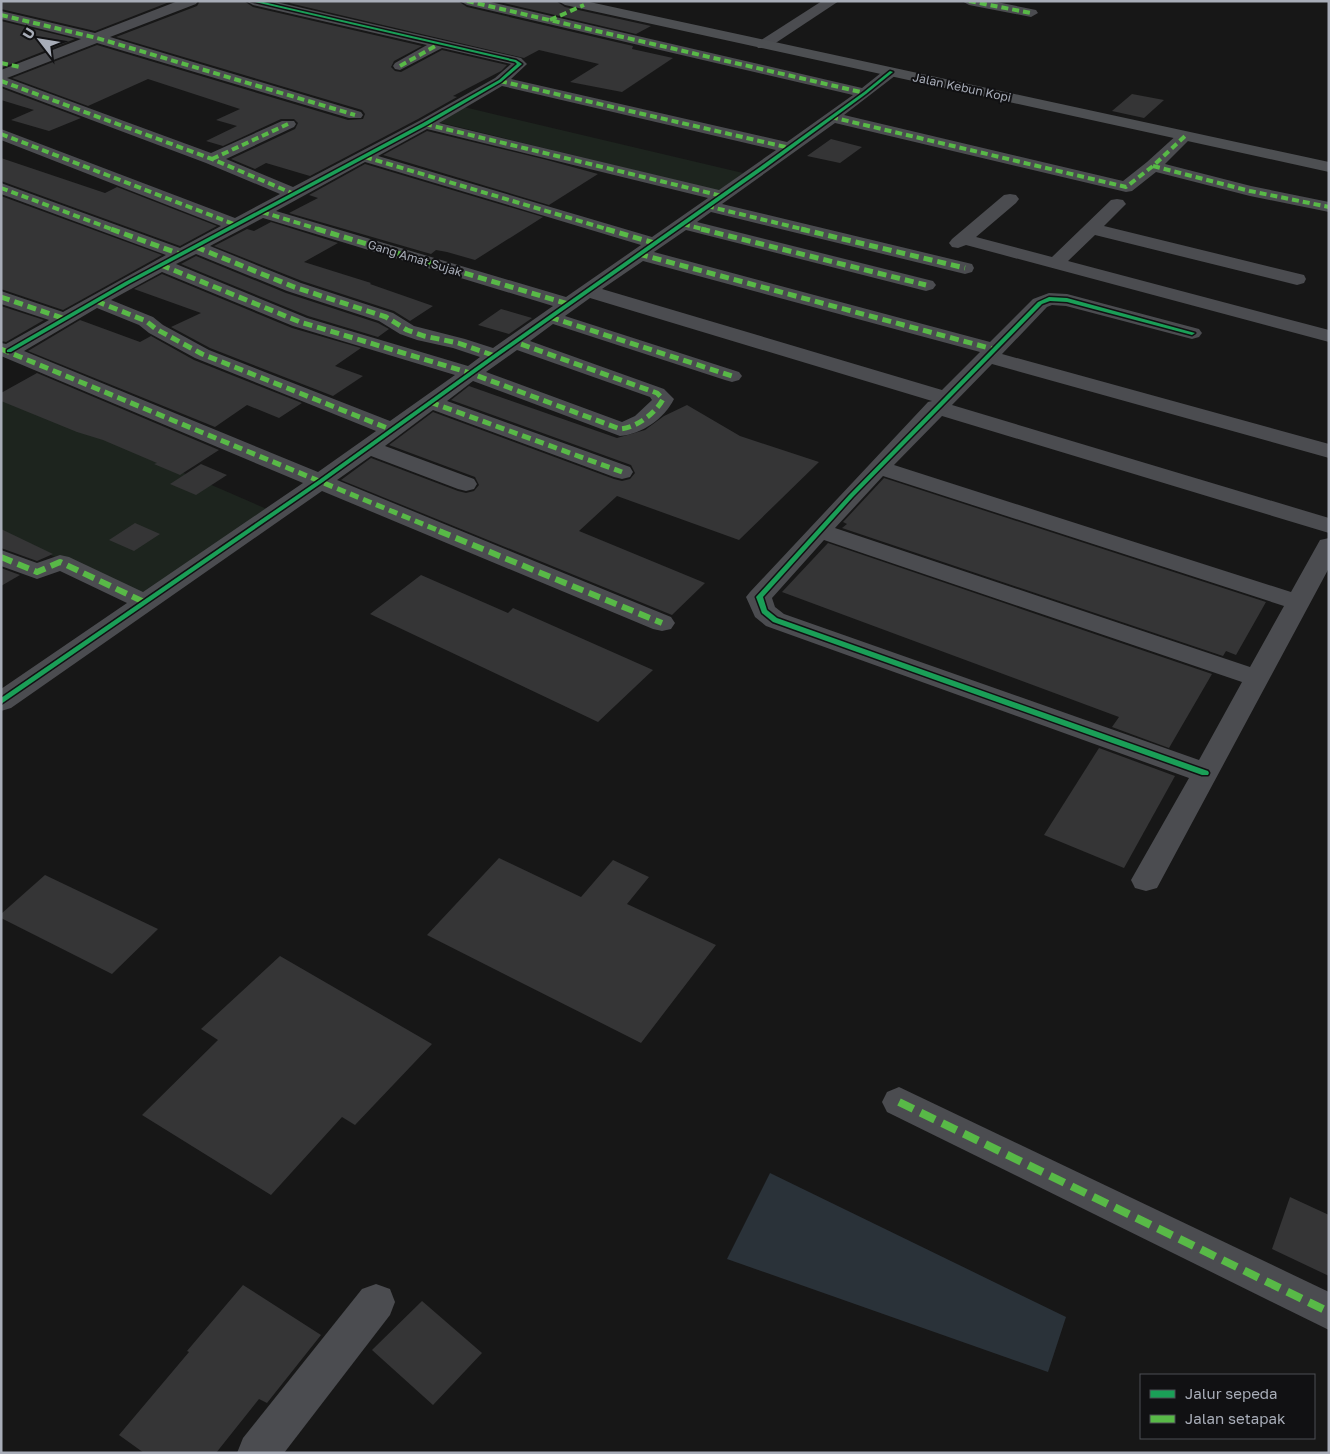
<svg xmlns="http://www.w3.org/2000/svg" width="1330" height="1454" font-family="'Golos Text',sans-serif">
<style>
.green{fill:#1d241e}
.water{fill:#2a3239}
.building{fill:#353536}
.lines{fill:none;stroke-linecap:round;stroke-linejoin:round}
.street{fill:#4b4c50;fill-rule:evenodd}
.primary{fill:#4d4f52;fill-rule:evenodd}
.quiet-far3{stroke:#58b947;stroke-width:4;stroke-dasharray:7 4;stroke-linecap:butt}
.quiet-far2{stroke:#58b947;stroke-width:5;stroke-dasharray:9 5;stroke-linecap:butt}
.quiet-far1{stroke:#58b947;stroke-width:6;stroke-dasharray:12 6;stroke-linecap:butt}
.quiet{stroke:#58b947;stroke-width:8;stroke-dasharray:16 8;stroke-linecap:butt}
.cycleway-casing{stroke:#111113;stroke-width:3}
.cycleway{fill:#1a9f57;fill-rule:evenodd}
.labels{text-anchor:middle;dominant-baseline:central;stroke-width:4;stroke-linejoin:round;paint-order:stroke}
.far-street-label{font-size:12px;fill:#a8adb8;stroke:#111113}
</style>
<rect width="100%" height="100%" fill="#171717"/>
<!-- green -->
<g class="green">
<path d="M464,107L743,173L720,191L438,122Z"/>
<path d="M1,394L269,510L138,597L1,531Z"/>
</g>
<!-- water -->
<path class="water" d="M770,1173L1066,1317L1048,1372L727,1259Z"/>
<!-- building -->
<g class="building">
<path d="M1,1H172L95,31L1,9Z"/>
<path d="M200,1H244L253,7L422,46L394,61L391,67L395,71L401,72L442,50L507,65L501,71L453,96L457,97L418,119L310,176L266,163L255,169L231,159L295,129L298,123L294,119H281L223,146L206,141L237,126L216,120L240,109L148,79L88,106L12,78L97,45L348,120L363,119L365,114L362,110L116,37L197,6Z"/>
<path d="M293,1H458L467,7L633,46L632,49L673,58L622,92L570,82L599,64L539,50L524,58L289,3Z"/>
<path d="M495,1H556L565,7L651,26L636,34Z"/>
<path d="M1,21L75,39L1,68Z"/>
<path d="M1,88L81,118L49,131L11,120L34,110L1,100Z"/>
<path d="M1132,94L1164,100L1144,118L1112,111Z"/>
<path d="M427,131L547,160L598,174L549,205L383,155Z"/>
<path d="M831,139L862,147L840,163L807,156Z"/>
<path d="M1,158L105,193L117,187L217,226L180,246L1,181Z"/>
<path d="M365,164L543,217L475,260L447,252L436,250L431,254L289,213L318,198L309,195Z"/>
<path d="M1,196L162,255L63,310L1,289Z"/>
<path d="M271,222L338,243L304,262L371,283L370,284L433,306L410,321L394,311L302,281L214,246L247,229L254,231Z"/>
<path d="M196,256L286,293L378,323L389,329L378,337L308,316L181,264Z"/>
<path d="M162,274L292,328L361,348L335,366L363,376L333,396L210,348L171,327L201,313L134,289Z"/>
<path d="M1,306L44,320L6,342L1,341Z"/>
<path d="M501,309L532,318L509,334L478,325Z"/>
<path d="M80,320L140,342L151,336L194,360L302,403L279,418L247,405L215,427L28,351Z"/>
<path d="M37,373L219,450L180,475L154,464L157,463L103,440L77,432L1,401V393Z"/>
<path d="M469,386L617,438L645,430L664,416L687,405L740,436L819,462L739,540L617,496L579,531L705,583L672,615L341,480L371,458L458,491L466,493L474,491L479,485L475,477L389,445L433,412L614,479L622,481L630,479L635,473L631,465L451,400Z"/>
<path d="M201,464L227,475L196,495L170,484Z"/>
<path d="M884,478L1266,602L1236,655L1226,651L1223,656L842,528L847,524L843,522Z"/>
<path d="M135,523L160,534L134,551L109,540Z"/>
<path d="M1,529L53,554L37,561L1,548Z"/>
<path d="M828,543L1212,674L1169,748L1112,727L1119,717L782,592Z"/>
<path d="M1,568L20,575L1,586Z"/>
<path d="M421,575L508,613L513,608L653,670L598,722L370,614Z"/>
<path d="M1099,748L1175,776L1124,868L1044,835Z"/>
<path d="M499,858L581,897L613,860L649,877L627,904L716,945L641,1043L427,935Z"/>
<path d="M45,875L158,929L112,974L1,918V914Z"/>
<path d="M280,956L432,1044L355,1125L342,1117L271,1195L142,1115L218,1040L201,1029Z"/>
<path d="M1290,1197L1329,1215V1276L1272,1249Z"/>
<path d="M243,1285L321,1335L267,1403L259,1399L216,1453H144L119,1435L189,1352L187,1351Z"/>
<path d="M422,1301L482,1353L433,1405L372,1350Z"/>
</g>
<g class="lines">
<!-- street -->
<g class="street">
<path d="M178,1H198L196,4L110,37L361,112L363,115L361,118H349L97,43L7,78L211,153L282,121H294L296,124L294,127L226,159L293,187L419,121L495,78L511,64L442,48L400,70L395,69L393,66L395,63L427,45L253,5L246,1H272L521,58L527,64L511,79L787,142L853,95L467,5L460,1H486L862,88L886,69H896L899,72L896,75L844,115L1123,181L1147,162L1179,133H1191L1193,136L1165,164L1251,186L1329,202V212L1250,196L1156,172L1132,191L1126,192L835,123L722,204L972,264L974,268L972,272L965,274L711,212L697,222L933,281L936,285L933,289L926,291L686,230L654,252L990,342L1033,299L1049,293L1067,294L1199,329L1202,333L1199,337L1192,339L1066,306L1052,305L1047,307L1002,354L1329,444V458L992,364L952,405L1329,518V533L942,416L894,465L1291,592L1320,540L1329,538V568L1157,888L1146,891L1135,888L1131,880L1189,778L766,626L755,617L746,597L750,592L928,402L932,401L590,298L565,316L739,372L742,376L739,380L732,382L725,380L553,324L530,341L664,389L674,399C664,419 642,434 620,436L473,381L447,401L630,467L633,472L630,477L622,479L614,477L433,410L385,446L474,479L477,484L474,489L466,491L458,489L371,456L337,480L671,617L675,623L671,629L662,631L653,629L322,491L11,708L1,711V689L127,603L60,571L37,579L1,566V550L37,563L60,555L69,557L143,592L303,483L1,356V343L6,344L49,320L1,304V291L63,312L166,255L1,194V183L180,248L221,226L1,140V129L235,218L280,194L206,163L1,86V70L81,39L1,19V11L95,33ZM502,86L776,150L719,190L439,123ZM427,129L708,198L652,237L378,156ZM365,162L641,245L566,297L276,211ZM263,218L553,306L493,348L465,339L414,326L393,313L301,283L210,246ZM196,254L287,291L379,321L400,334L417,340L453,348L480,357L468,366L307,318L176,264ZM643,261L980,352L942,390L602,289ZM162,272L293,326L455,375L390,421L209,350L163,325L153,317L111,300ZM97,308L139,325L149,333L195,358L376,431L318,472L24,351ZM517,350L650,397L652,400L635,416L622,422L486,372ZM883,476L1284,606L1250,667L835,528ZM824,540L1242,682L1199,760L784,614L775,607L772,598Z"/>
<path d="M822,1H839L768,48H758L756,45L758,42Z"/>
<path d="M962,1H992L1036,10L1038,13L1031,17L969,5Z"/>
<path d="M1010,194L1016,195L1019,199L1016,203L976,237L1052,257L1111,200L1117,199L1123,200L1126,204L1104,226L1304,275L1306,279L1304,283L1297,285L1095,235L1068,261L1329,330V342L966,245L958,248L952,247L949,243L952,239L1004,195Z"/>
<path d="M899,1087L1329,1292V1330L887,1112L882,1102L887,1092Z"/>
<path d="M376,1284L390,1289L395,1302L390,1315L284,1453H237L243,1438L362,1289Z"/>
</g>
<!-- primary -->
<path class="primary" d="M558,1H585L1329,162V172L565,5Z"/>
<!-- quiet-far3 -->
<g class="quiet-far3">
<path d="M467,1L865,93"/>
<path d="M969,1L1031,13"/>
<path d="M1,15L97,38L355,115"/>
<path d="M550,20L584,5"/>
<path d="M1,63L20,67"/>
<path d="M400,66L439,44"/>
<path d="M1,81L212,159L294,194"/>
<path d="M500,81L790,148"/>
<path d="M831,117L1126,187L1153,166L1185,136"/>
<path d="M425,124L722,196"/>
<path d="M1,134L236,225"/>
<path d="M365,157L610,230"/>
<path d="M212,159L288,124"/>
<path d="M1153,166L1250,191L1329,207"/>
<path d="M1,188L114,230"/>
<path d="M707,206L806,230"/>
<path d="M262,212L321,230"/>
<path d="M683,224L706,230"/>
</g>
<!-- quiet-far2 -->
<g class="quiet-far2">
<path d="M111,229L180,254"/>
<path d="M317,229L568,304"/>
<path d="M606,229L654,243"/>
<path d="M701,229L926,285"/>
<path d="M801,229L965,268"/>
<path d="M196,247L294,287L386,317L407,330L424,336L458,343L495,356"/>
<path d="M639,254L993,349"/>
<path d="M161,265L300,322L470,373L620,429C636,428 656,413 663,399L657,393L515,342"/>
<path d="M1,297L65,319"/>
<path d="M96,301L146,321L156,329L202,354L392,430"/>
<path d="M550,317L732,376"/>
<path d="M1,349L442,532"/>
<path d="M430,402L622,472"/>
</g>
<!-- quiet-far1 -->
<g class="quiet-far1">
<path d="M439,531L662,623"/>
<path d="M1,557L37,572L60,562L146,603"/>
</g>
<!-- quiet -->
<path class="quiet" d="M899,1102L1329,1312"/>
<defs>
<g id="cycleway">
<path d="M251,1H259L516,60L522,64L501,82L427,125L129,284L11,352H7V350L125,282L423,123L499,80L517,64L515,62Z"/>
<path d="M890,71L893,72L866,94L764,169L497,357L323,482L1,704V698L319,480L493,355L760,167L864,92Z"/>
<path d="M1049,297L1067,298L1195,333L1192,335L1067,302L1050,301L1042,304L853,497L763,597L767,610L777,618L1208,771L1209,773L1208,775H1202L773,622L762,613L756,597L849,495L1038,302Z"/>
</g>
</defs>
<!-- cycleway casing -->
<use href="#cycleway" class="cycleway-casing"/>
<!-- cycleway -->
<use href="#cycleway" class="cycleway"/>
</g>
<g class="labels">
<!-- far-street labels -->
<g class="far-street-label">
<text transform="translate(962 87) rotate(12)">Jalan Kebun Kopi</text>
<text transform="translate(415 258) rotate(17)">Gang Amat Sujak</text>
</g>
</g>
<!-- border -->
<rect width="1330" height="1454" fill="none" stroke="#a8adb8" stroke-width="5"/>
<!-- legend -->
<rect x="1140" y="1374" width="175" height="65" fill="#111113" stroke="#4d4f55"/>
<rect x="1150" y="1390" width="25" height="8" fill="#1a9f57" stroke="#4d4f55"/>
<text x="1185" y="1399" font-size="15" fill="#a8adb8">Jalur sepeda</text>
<rect x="1150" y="1415" width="25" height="8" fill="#58b947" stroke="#4d4f55"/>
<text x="1185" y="1424" font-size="15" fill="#a8adb8">Jalan setapak</text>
<!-- north arrow -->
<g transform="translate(40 40) rotate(301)" stroke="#111113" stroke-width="4" paint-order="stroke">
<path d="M0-4L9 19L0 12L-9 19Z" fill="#a8adb8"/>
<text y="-8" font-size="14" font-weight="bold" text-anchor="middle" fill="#a8adb8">U</text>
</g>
</svg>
